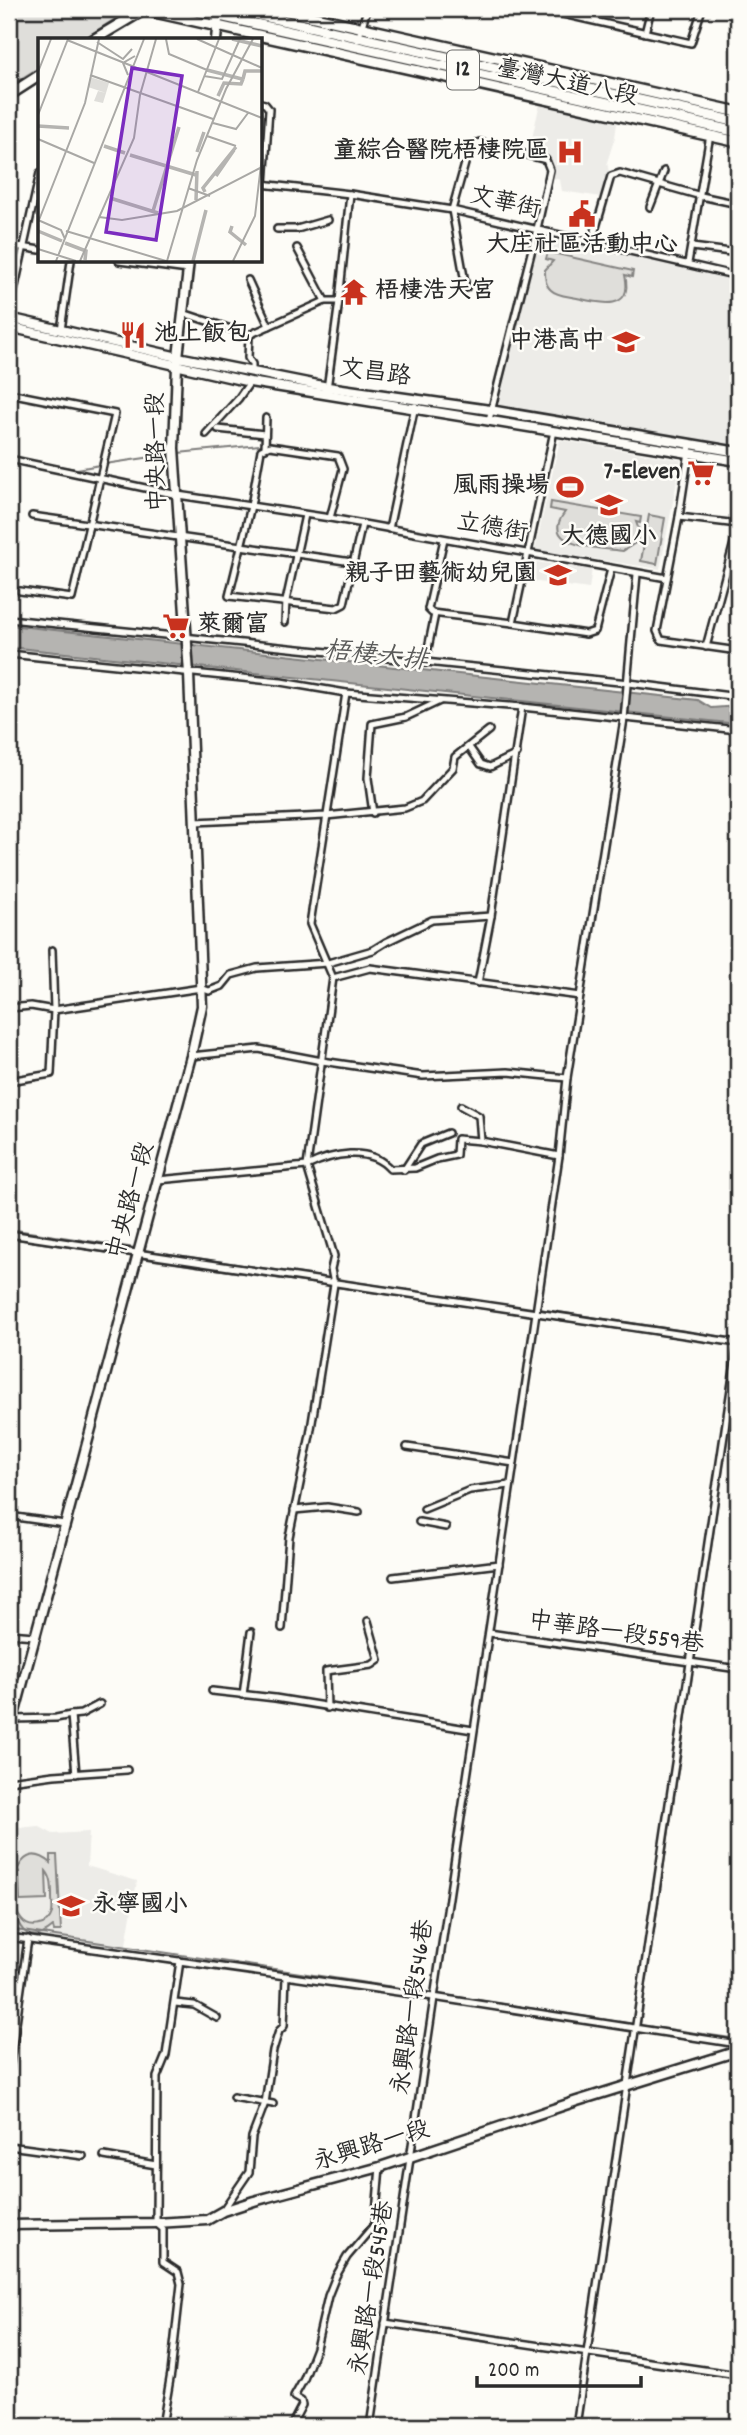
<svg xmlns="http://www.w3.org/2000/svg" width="747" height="2435" font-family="Dekko,'LXGW WenKai TC',sans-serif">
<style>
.built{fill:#edece8}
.green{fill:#dfdeda;stroke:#858482;stroke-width:2;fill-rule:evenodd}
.water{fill:#b5b4b1;stroke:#7e7d7b;stroke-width:2}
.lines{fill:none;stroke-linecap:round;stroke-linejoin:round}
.stream{stroke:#7e7d7b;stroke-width:2}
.street-casing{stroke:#2b2b2b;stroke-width:10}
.secondary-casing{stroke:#2b2b2b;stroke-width:13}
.primary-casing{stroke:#2b2b2b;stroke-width:14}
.street{stroke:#fdfcf7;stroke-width:5}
.secondary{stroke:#fdfcf7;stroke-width:8}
.primary{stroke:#fdfcf7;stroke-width:9}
.labels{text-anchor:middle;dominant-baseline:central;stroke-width:5;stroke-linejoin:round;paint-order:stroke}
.shield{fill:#fdfcf7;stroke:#6a6a68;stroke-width:2}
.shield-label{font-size:23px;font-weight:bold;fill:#2b2b2b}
.street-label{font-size:24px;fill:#2b2b2b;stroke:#fdfcf7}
.poi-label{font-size:24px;font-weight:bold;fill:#2b2b2b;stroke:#fdfcf7;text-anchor:end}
.water-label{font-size:26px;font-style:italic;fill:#5b5b5a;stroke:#fdfcf7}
.inset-river{fill:none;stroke:#b5b4b1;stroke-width:3.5}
.inset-road{fill:none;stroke:#a9a8a5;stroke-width:2}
.view{fill:#7b2cbf;fill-opacity:0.15;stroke:#7b2cbf;stroke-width:3.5}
.inset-edge{fill:none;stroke:#2b2b2b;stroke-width:3.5}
</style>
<rect width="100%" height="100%" fill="#fdfcf7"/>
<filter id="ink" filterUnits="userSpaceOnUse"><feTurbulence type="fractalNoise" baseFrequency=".0143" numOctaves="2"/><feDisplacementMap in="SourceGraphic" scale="14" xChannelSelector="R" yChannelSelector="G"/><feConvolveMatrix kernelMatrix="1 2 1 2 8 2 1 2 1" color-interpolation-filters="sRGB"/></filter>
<g filter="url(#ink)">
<!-- built -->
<g class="built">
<path d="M540,103L617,123L615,137L607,162L609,172L601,197L562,191L560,180L554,178L549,161L528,156Z"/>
<path d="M539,236L738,277V437L735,452L498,407Z"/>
<path d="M560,440L681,460L660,569L535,550Z"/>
<path d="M528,561L592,569L589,589L523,580Z"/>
<path d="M38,1826L53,1834L89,1832L87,1866L137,1881L125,1950L9,1932V1829Z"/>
</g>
<!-- green -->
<g class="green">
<path d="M18,9H109L126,12L82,40H40V67L9,86V49Z"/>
<path d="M548,252L633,271L632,277L625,275C634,313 598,303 577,298C568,296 557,296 551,290C545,285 545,277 545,270L553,261L546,259Z"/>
<path d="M551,502L641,517L640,523L636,522L639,530L637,542L623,551C603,548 537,548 565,512L550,509Z"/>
<path d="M649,515L665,518L657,564L641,561Z"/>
<path d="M51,1855H57L61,1931H54L53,1927C0,1972 0,1821 51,1863ZM46,1871C52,1878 52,1887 52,1897C52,1902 53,1908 52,1913C48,1927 29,1930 21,1919C13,1910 14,1887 17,1876L19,1873L20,1901L47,1900Z"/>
</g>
<!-- water -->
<path class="water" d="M9,625L698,700L711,708L738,706V724L9,647Z"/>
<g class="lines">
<!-- stream -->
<g class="stream">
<path d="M178,453L260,445"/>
<path d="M105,464L172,454"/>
<path d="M50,465L77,469L100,465"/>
<path d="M9,614L14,615"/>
<path d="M9,1229L135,1248"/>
<path d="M9,1238L135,1257"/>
<path d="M144,1250L533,1309"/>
<path d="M140,1258L533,1316"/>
<path d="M538,1309L738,1339"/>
<path d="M539,1317L734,1346"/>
<path d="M9,1929L433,1993"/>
<path d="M438,1994L633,2024"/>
<path d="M639,2025L738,2039"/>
<path d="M640,2025L738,1366"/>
</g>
<defs>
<g id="street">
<path d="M541,9L691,43L702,9"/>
<path d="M588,19L591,9"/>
<path d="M645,33L651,9"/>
<path d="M358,40L367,9"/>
<path d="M261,103L265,104L269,109L264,185"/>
<path d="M261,184L350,194L452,210L738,276"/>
<path d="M650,207L664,171"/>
<path d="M277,229H297L328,220"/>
<path d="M592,241L611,176L620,173L701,196L738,204"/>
<path d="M9,245L40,250"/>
<path d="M692,247L738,253"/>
<path d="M297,248L325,301"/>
<path d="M119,261L188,270"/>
<path d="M688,263L710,135"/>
<path d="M248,280L269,326"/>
<path d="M466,288L452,210L470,146L480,142L546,160L550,170L537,229L489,420"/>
<path d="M183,313L249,335"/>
<path d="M9,314L40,173"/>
<path d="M61,330L71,261"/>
<path d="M249,335L248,358L252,364V372"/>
<path d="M249,335L325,301H339"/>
<path d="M327,389L339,301L350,194"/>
<path d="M9,393L115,414L72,598L20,591"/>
<path d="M218,429L265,434"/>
<path d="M554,431L513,623L586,634L595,631L611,569"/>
<path d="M206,434L238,399L250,382"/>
<path d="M690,445L679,517L657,631L661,640L738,651"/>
<path d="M265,448L266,418"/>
<path d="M9,459L178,495L330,518L667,578"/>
<path d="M32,516L352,562"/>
<path d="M679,517L738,524"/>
<path d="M330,518L343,469L338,456L270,446L261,450L251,506L229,596L336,608L344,604L362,524"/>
<path d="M389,529L415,406"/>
<path d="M444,539L428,609L432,613L513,623"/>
<path d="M9,619L629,683L738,697"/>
<path d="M285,622L286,601L305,515"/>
<path d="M706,647L738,528"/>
<path d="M9,654L281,682L346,693L522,707L738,730"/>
<path d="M425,663L435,614"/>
<path d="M9,664L10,654"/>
<path d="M469,747L481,764L490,767L517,754"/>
<path d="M373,813L368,778L372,724L406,717L440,701"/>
<path d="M195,822L326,816L405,808L422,801L453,768L455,757L489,730"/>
<path d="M333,978L370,968L580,996"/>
<path d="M478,983L491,916L522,707"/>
<path d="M9,1008L31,1006L54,1010L201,988L209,991L222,986L231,975L257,968L328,963L373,950L386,942L432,920L491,916"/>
<path d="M191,1056L259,1049L322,1061L423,1076L508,1072L567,1078"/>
<path d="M9,1081L51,1074L54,1010L52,950"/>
<path d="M461,1106L479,1116L481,1141"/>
<path d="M404,1170L421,1144L448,1133"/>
<path d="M158,1180L307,1166C331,1154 369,1145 390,1169L415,1168L437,1159L456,1155L457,1139L481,1141L559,1156"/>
<path d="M9,1234L738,1343"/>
<path d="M407,1447L514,1463"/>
<path d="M424,1509L470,1490L510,1485"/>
<path d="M294,1510L327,1507L359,1512"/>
<path d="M9,1516L65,1524"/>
<path d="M419,1522L446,1527"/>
<path d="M393,1577L499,1564"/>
<path d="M282,1628L289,1537L310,1435L334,1284L331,1269L334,1256L307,1166L333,978L310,924L346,693"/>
<path d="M489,1633L738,1669"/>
<path d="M9,1634L35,1636"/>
<path d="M212,1691L275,1698L473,1730"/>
<path d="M243,1695L251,1632"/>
<path d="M327,1708L326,1671L372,1665L379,1660L368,1621"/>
<path d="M71,1715L81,1714L100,1704"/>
<path d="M13,1719L56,1718L71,1715L76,1774"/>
<path d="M9,1781L54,1775L127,1770"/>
<path d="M9,1937L433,1997L738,2044"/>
<path d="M175,2003L194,2005L217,2018"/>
<path d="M9,2072L28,1939"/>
<path d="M233,2097L273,2104"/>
<path d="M9,2146L83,2156"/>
<path d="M104,2156L156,2165"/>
<path d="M223,2210L249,2172L252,2137L265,2103L273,2050L279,2031L284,2026L286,1976"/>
<path d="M385,2323L738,2375"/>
<path d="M162,2426L171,2373L181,2284L178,2272L163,2262V2229L156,2223L157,2077L166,2055L180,1961"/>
<path d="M291,2426L302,2405L301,2401L294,2397L304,2379L316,2348L328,2296L336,2276L347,2257L375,2224L380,2167"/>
<path d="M370,2426L514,1463L559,1156L567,1078L624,719L637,574"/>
<path d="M576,2426L738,1342"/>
</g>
<g id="secondary">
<path d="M9,13L10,9"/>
<path d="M216,40L219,9"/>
<path d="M9,318L178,357L328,387L490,410L738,452"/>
<path d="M9,327L250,382L738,461"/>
<path d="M9,1734L191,1056L202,1006L189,674L174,448L177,366L189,261"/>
<path d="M9,2225L156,2223L207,2220L223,2211L254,2201L380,2167L577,2101L738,2051"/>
</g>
<g id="primary">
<path d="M141,9L738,142"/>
<path d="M188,9L738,132"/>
<path d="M232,9L738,122"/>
<path d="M279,9L738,112"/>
<path d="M93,40L145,9"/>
<path d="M9,95L40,75"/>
</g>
</defs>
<!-- street casing -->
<use href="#street" class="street-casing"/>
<!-- secondary casing -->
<use href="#secondary" class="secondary-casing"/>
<!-- primary casing -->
<use href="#primary" class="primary-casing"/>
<!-- street -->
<use href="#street" class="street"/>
<!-- secondary -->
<use href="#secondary" class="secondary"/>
<!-- primary -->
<use href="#primary" class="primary"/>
</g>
</g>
<!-- icons -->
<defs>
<symbol id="hospital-bare" viewBox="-9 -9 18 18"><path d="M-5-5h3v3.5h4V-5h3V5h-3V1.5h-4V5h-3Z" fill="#c8321e" stroke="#fdfcf7" stroke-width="2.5" paint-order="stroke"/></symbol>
<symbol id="civic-bare" viewBox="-9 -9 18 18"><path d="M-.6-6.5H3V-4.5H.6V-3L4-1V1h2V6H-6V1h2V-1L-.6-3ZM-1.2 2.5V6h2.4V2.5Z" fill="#c8321e" stroke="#fdfcf7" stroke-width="2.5" paint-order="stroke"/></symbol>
<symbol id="temple-bare" viewBox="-9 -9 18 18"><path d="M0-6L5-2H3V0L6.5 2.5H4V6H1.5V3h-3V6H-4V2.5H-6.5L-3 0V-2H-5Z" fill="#c8321e" stroke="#fdfcf7" stroke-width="2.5" paint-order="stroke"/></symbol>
<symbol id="restaurant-bare" viewBox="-9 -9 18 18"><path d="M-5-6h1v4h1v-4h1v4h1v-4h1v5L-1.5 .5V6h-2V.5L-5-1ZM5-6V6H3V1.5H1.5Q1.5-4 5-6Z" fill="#c8321e" stroke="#fdfcf7" stroke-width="2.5" paint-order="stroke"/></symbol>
<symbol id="school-bare" viewBox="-9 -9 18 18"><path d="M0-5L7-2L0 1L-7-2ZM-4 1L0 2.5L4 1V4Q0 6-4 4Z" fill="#c8321e" stroke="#fdfcf7" stroke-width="2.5" paint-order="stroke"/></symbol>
<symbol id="supermarket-bare" viewBox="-9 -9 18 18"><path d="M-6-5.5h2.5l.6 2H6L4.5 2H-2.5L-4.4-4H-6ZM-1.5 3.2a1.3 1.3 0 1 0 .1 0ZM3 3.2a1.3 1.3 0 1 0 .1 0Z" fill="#c8321e" stroke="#fdfcf7" stroke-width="2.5" paint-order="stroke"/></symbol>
<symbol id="stadium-bare" viewBox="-9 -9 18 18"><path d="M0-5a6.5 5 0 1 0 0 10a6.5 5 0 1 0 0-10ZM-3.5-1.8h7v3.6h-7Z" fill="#c8321e" stroke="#fdfcf7" stroke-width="2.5" paint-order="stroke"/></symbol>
</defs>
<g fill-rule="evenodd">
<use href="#hospital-bare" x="551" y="133" width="38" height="38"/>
<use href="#civic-bare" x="563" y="195" width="38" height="38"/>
<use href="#temple-bare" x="335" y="273" width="38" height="38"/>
<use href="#restaurant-bare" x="114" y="316" width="38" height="38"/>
<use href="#school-bare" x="607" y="323" width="38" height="38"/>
<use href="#supermarket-bare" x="682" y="454" width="38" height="38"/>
<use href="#stadium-bare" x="551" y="468" width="38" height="38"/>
<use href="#school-bare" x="590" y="486" width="38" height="38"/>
<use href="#school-bare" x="539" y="556" width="38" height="38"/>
<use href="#supermarket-bare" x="157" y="607" width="38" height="38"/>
<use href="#school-bare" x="52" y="1887" width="38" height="38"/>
</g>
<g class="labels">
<!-- shield labels -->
<rect class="shield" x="447" y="50.5" width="32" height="39" rx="5"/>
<g class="shield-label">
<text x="463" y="70">12</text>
</g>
<!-- street labels -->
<g class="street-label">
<text transform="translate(567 84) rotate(12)">臺灣大道八段</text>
<text transform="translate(505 204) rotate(13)">文華街</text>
<text transform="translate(375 374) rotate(8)">文昌路</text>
<text transform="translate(158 452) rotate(-91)">中央路一段</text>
<text transform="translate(492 529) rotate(10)">立德街</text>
<text transform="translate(132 1201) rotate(-75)">中央路一段</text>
<text transform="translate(616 1634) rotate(8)">中華路一段559巷</text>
<text transform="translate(414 2007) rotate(-82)">永興路一段546巷</text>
<text transform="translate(372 2147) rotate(-17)">永興路一段</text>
<text transform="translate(373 2288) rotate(-81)">永興路一段545巷</text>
</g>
<!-- poi labels -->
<g class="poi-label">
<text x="549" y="152">童綜合醫院梧棲院區</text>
<text x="582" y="246" text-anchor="middle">大庄社區活動中心</text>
<text x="375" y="292" text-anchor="start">梧棲浩天宮</text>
<text x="154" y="335" text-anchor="start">池上飯包</text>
<text x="605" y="342">中港高中</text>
<text x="680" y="473">7-Eleven</text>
<text x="549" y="487">風雨操場</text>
<text x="609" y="538" text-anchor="middle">大德國小</text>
<text x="537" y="575">親子田藝術幼兒園</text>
<text x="197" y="626" text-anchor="start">萊爾富</text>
<text x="92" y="1906" text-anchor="start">永寧國小</text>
</g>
<!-- water labels -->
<g class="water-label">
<text transform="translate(376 657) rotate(6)">梧棲大排</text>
</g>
</g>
<!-- overview -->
<g transform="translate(38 38)">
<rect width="224" height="224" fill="#fdfcf7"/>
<path d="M52,39L71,45L65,65L56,63L60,53L68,55L50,49Z" fill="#dfdeda"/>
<path class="inset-river" d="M194,1L224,8M169,32L204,41M205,41L207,33H224M180,58L186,45L203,46L205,41M0,88L31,90M66,108L87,115M159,114L166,94M92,117L158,137M178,138L196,112M167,154L165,150L198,109M72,160L120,175M158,162L159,133M115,173L141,89M194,188L192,194L208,207M0,193L24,203M27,205L48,213L47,222M155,223L168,172"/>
<path class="inset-road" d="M128,1L131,16L169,32M159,1L224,30M29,2L224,80M59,4L85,21L94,11M0,34L13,1M52,37L175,81M90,37L85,25L97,18M166,38L184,41L202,1M160,54L181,1M0,77L30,1M175,85L198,91L210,75M169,98L198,108M0,101L56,125M150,150L172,158M61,179L84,182L139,173L224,129M0,182L23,192L27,201M1,182L47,65L61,1M28,193L128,223M0,211L38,223M18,223L106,1M42,223L96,100L102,57L118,1M129,223L159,122L188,51L215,1M195,223L217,178L224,118"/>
<path class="view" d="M94,30L144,38L118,202L68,194Z"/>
<rect width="224" height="224" class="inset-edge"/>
</g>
<!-- margin -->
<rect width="747" height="2435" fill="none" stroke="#fdfcf7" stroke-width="35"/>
<rect x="18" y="18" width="712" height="2400" fill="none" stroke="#2b2b2b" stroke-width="2.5" filter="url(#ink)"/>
<!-- scale -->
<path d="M477 2376v10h164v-10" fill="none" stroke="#2b2b2b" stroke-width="3.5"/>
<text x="488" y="2376" font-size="21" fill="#2b2b2b" stroke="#fdfcf7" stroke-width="5" paint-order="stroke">200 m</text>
</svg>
